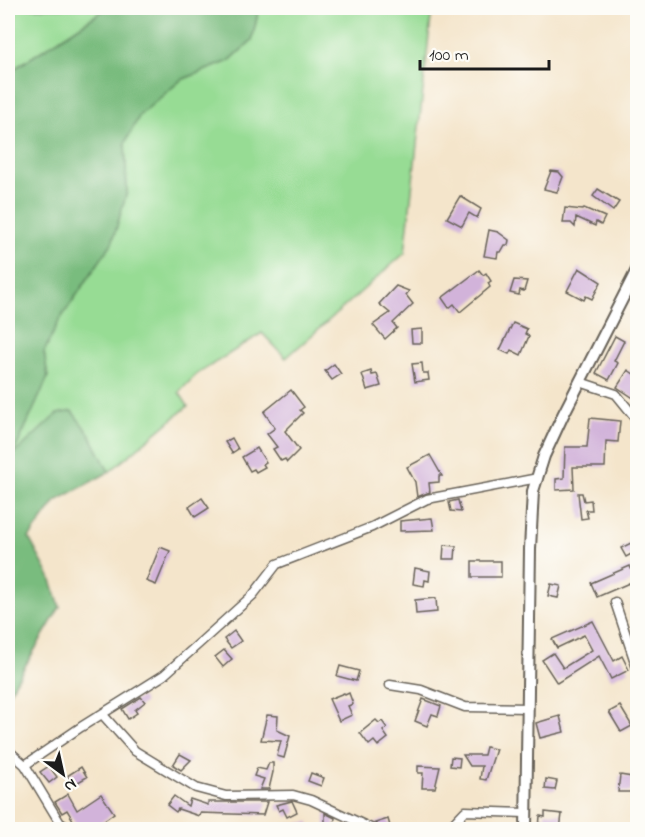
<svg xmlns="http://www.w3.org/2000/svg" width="645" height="837" font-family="'Indie Flower',sans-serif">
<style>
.green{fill:#97dc94;stroke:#5a7c58;stroke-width:1.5}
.forest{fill:#79bc7e;stroke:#4a6c4d;stroke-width:1.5}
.building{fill:#d2b3da}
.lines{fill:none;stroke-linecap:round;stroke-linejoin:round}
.minor-casing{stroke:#686259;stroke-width:11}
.tertiary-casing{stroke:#686259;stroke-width:14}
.minor{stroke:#fff;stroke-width:8}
.tertiary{stroke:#fff;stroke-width:10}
</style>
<rect width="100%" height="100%" fill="#fdfcf7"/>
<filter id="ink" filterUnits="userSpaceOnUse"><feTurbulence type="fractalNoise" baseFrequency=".0167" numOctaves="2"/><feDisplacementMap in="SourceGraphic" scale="12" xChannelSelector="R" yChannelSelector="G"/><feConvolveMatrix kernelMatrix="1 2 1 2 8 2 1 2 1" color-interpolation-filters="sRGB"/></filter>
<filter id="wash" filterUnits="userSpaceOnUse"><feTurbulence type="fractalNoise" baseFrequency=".008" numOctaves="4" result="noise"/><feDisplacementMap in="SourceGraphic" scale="24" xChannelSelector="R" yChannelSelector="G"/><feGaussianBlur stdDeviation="1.35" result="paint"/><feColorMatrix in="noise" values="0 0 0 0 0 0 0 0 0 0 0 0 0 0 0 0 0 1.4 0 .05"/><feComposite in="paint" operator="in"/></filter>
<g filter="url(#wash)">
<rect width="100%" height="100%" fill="#f4e5cb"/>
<!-- green -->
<g class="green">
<path d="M8,8H107L8,73Z"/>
<path d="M259,8H432L405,253L286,358L262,333L197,374L179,392L188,406L109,472L90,435L12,457L48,377L44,352L59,321L112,243L127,192L125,143L140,114L181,80L229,61L252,40Z"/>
</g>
<!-- forest -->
<path class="forest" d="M107,8H259L252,40L229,61L181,80L140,115L125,143L127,192L112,243L59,321L44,352L48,377L13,455L57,414L72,411L90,435L109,472L56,501L29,538L50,577L60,607L8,695V73Z"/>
<g id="blocks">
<!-- building -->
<g class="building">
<path d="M551,171L559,172L563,177L557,192L544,189Z"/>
<path d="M598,189L619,202L613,211L593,196Z"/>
<path d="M460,196L481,209L477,218L469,213L462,226L447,218Z"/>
<path d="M565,208L583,210L584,208L605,217L601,225L596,222L595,226L576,217L575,227L571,223H563Z"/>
<path d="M489,230L498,232L509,240L508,245H505L501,252H498L497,258L484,256Z"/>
<path d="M579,268L601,282L592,299L586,296L584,300L567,291Z"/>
<path d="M479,270L483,275L486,273L491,281L488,283L490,287L460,312L454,304L449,308L442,298Z"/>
<path d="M514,280L527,281L524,291L520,290L519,295L510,293Z"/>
<path d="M396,286L409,291L406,295L413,304L393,323L397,328L385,339L373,325L390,313L379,304Z"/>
<path d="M513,323L527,329L525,334L529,336L521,355L511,350L509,354L500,350Z"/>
<path d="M422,329V343H412L411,330Z"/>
<path d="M615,336L624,341L614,361L618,363L609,380L596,373Z"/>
<path d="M422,363L423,373H428L429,380L415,382L412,364Z"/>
<path d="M334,364L341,374L332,380L325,371Z"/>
<path d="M628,370L634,374L638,371V395L635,399L617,387Z"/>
<path d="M371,371L372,375L377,374L381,386L367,390L362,374Z"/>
<path d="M291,390L304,407L300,410L303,413L285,431L299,450L287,462L285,459L281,461L273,449L277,447L267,434L275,428L264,412Z"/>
<path d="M590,418L620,421L618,442L606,441L605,467H573L574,489L556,490V479L564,478L565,447H587Z"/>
<path d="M232,438L238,449L232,453L225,442Z"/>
<path d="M257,448L266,462L263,464L265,467L256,472L254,469L250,471L242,457Z"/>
<path d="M430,455L442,476H439V482L429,483L430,492L417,497L415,482L407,467Z"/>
<path d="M578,493H582L584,501L591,500L592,510H586L588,518L581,519Z"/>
<path d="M202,498L209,508L195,517L189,507Z"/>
<path d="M458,500L461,512L451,511L449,502Z"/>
<path d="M432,518L434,530L400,531V521Z"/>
<path d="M633,542L637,551L626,557L621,548Z"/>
<path d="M444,545L456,546L455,559H443Z"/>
<path d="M160,547L170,551L156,585L146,581Z"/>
<rect x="472" y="561" width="29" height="16"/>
<path d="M630,566L636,580L597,597L591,583Z"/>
<path d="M415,568L430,571L429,581L425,580L424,586L413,584Z"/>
<path d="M551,584L561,586L558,598L548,596Z"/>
<path d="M436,598L437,612L416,614L415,600Z"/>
<path d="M593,621L614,661L622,656L629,670L611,679L599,656L557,683L542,660L553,653L563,668L592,650L584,635L557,648L552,639Z"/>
<path d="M234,631L241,641L231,648L224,639Z"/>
<path d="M224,650L232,659L223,667L215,657Z"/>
<path d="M340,666L359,671L356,681L337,676Z"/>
<path d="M344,693L345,695L349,693L353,704L348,706L352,715L339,721L329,699Z"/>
<path d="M141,697L145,702L135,710L137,713L128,719L122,709Z"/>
<path d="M423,699L441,706L438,716L432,714L427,726L415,721Z"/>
<path d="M620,706L632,726L621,732L609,712Z"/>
<path d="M267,715L278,716L277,730L290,736L284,758L277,756L281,741L261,740Z"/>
<path d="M560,716L564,732L540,738L536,723Z"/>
<path d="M376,720L379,723L382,721L387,728L383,731L388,738L378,746L374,741L369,745L360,733Z"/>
<path d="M486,747L496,749L486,780L480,779L482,766H470L463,755H484Z"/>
<path d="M180,754L191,760L181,770L173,765Z"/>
<path d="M451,757L460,758L459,767L450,766Z"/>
<path d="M269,763H273V772L269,789H260L264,779L254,776L257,768L266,770Z"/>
<path d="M49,766L57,777L49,783L40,772Z"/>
<path d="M418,766L440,767L435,788H422L423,773H418Z"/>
<path d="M81,767L87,777L73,785L67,776Z"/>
<path d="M311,773L324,778L321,786L308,781Z"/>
<path d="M620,775L632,777L631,792H618Z"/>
<path d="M546,779L557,781L555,790L545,789Z"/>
<path d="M68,794L77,810L101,794L114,813L90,830H79L67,810L62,813L55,802Z"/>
<path d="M174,796L188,806L190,799L208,805V802H267L263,815L200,813L199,816L178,809L176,812L167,805Z"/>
<path d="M292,801L297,812L287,817L283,809L279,811L276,805Z"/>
<path d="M545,812L562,814L560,830L539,828L540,816L545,817Z"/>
<path d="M325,813L335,818L333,830H325Z"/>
<path d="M388,819L390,826L381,829L375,823Z"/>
<path d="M309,822L310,830H284V825Z"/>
<path d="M469,822L494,824L493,830H468Z"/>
<path d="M424,823H444L441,830H424Z"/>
</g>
</g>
</g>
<g filter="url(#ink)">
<use href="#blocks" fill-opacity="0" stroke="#686259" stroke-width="1.5"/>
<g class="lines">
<defs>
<g id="minor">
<path d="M580,382L616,394L638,421"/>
<path d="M615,602L638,671"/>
<path d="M390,685L421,690L465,707L527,708"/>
<path d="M103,715L135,751L196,788L226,796L293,795L311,800L375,830"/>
<path d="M8,750L25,765L60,823L71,830"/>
<path d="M25,765L81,727L164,675L253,595L277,564L372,527L427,499L538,478"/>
<path d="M447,830L465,811L526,813"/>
</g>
<path id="tertiary" d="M526,830L530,549L533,491L544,456L563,415L638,268"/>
</defs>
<!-- minor casing -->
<use href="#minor" class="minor-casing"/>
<!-- tertiary casing -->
<use href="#tertiary" class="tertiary-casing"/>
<!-- minor -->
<use href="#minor" class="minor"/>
<!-- tertiary -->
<use href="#tertiary" class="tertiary"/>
</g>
</g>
<!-- margin -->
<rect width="645" height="837" fill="none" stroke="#fdfcf7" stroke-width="30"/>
<!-- north arrow -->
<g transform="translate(63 774) rotate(147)" stroke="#fdfcf7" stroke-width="4.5" paint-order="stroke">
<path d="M0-4.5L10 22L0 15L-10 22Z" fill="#1c1c1c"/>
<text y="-9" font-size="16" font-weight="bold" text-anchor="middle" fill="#1c1c1c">N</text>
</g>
<!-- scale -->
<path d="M420 60v9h129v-9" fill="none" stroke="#1c1c1c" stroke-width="3"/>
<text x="429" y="60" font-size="18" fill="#1c1c1c" stroke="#fdfcf7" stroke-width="4.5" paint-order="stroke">100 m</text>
</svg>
